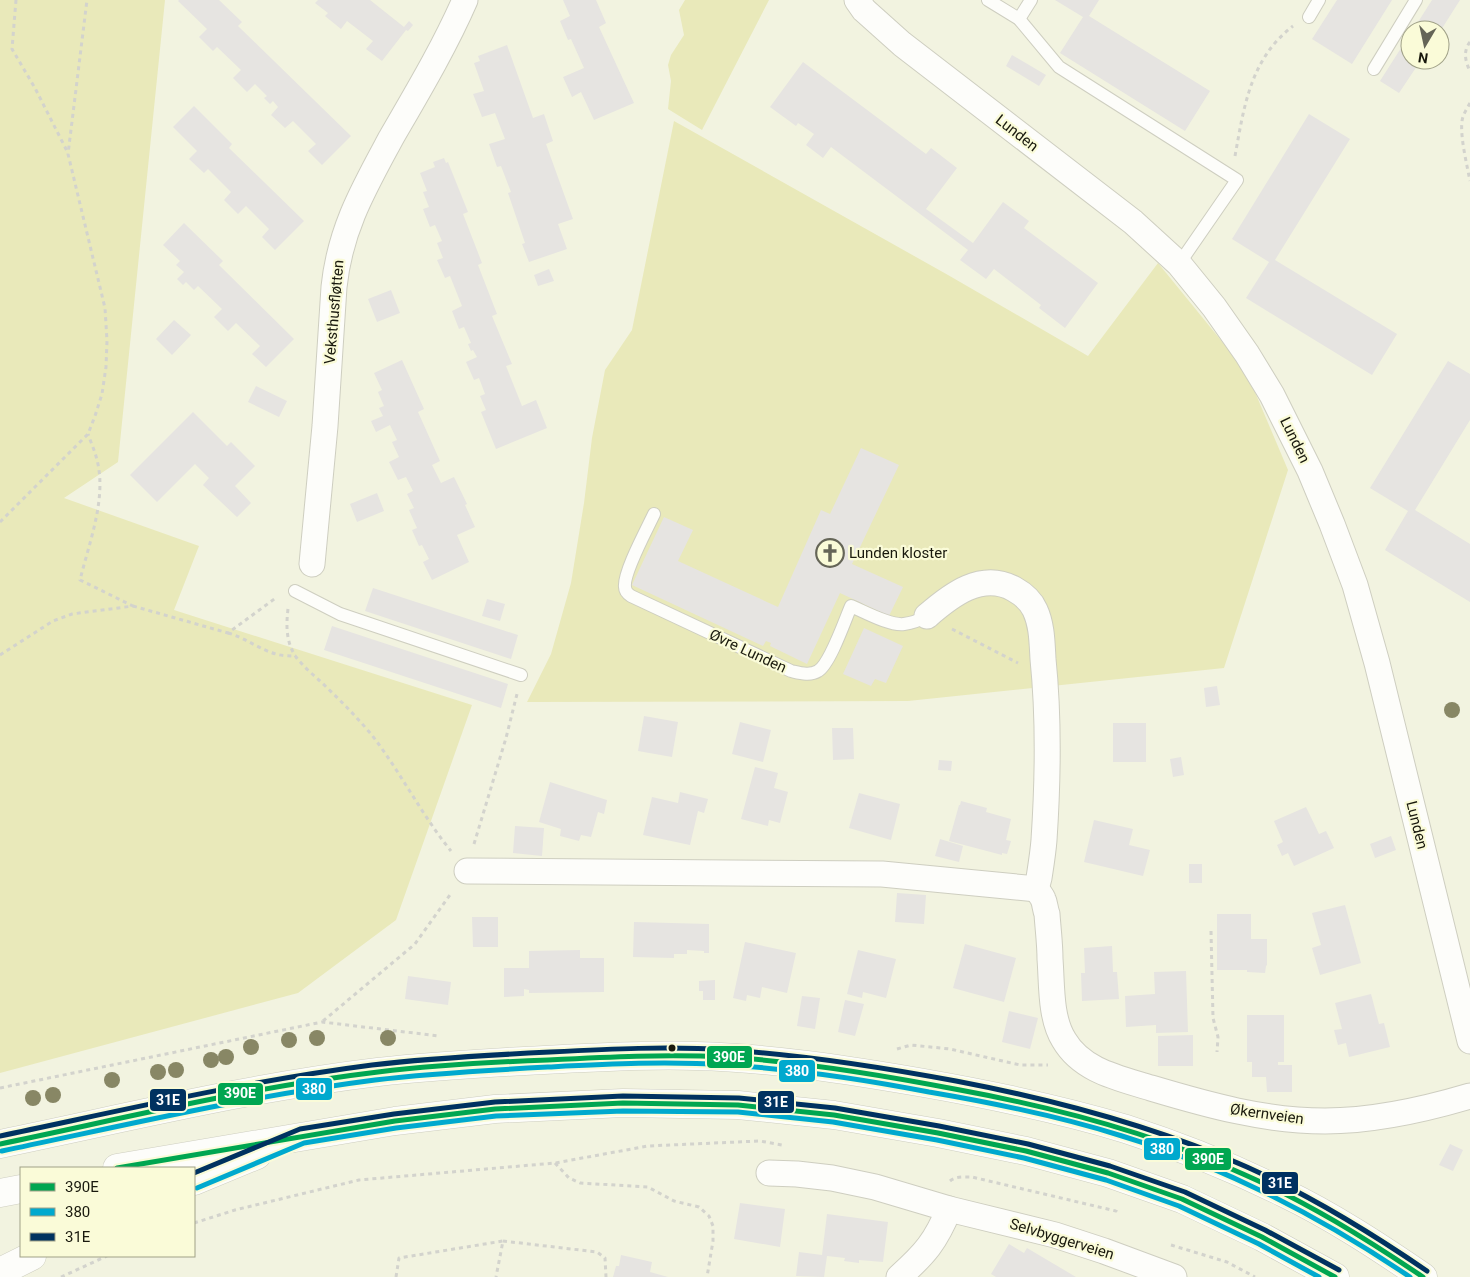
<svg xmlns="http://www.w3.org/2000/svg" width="1470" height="1277" font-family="Roboto,sans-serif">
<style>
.green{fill:#e9e9ba}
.building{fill:#e6e4e1}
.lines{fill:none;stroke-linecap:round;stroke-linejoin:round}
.lane-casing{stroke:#cecec0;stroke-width:14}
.street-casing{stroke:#cecec0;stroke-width:27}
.highway-casing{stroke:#cecec0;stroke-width:29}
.path{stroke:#d3d3cd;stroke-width:3;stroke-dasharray:4 4;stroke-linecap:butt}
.lane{stroke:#fdfdfa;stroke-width:12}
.street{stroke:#fdfdfa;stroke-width:25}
.highway{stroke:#fdfdfa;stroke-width:28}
.bus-1-casing{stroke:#fafbd8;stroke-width:9}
.bus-2-casing{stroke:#fafbd8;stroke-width:9}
.bus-3-casing{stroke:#fafbd8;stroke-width:9}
.bus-1{stroke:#00a651;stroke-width:5}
.bus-2{stroke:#00a9ce;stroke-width:5}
.bus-3{stroke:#003260;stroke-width:5}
.tree{fill:#888765}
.bus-dot{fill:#19190d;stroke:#fafbd8;stroke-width:2}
.labels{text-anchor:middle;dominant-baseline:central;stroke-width:4.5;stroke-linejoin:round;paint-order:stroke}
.street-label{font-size:15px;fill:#19190d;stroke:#fafbd8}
.poi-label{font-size:15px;fill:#19190d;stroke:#fafbd8;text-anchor:start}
.line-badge{stroke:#fafbd8;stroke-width:2}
.badge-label{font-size:14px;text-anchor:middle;font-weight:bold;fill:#fff}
</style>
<rect width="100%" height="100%" fill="#f2f3e0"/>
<!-- green -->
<g class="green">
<path d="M0,0H165L118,462L64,498L199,546L174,610L472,705L396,920L298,993L0,1073Z"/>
<path d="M685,0H769L702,130L668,109L671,81L668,65L671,55L684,35L679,10Z"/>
<path d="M674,121L948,275L1088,356L1158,263L1246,371L1288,470L1224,668L908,701L527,702L551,654L571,583L584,503L592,438L605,370L632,330Z"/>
</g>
<!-- building -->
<g class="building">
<path d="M179,0H219L242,22L238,26L351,136L322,165L308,151L316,144L293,121L285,128L271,115L278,107L273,101L270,104L264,98L267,96L255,84L247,92L233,78L241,70L217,47L213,51L199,37L207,29L178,1Z"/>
<path d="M318,0H370L404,27L409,21L413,25L408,31L406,30L382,61L366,49L373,41L347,21L341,29L325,16L328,13L315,3Z"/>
<path d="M563,0H596L606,23L599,27L634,103L594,120L581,92L572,97L563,77L584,68L571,39L568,40L560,21L570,16Z"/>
<path d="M1055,0H1099L1089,16L1210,91L1185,131L1060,53L1083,17Z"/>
<path d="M1337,0H1392L1352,64L1312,39Z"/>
<path d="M1432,0H1460L1441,30H1413Z"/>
<path d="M1410,34V60H1421L1399,93L1380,81Z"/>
<path d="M507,45L533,118L544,114L553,141L546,144L573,219L558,224L567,249L529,262L522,244L525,243L508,193L511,192L501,166L497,167L489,144L505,139L495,113L482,117L473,94L484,91L474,63L480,61L478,56Z"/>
<path d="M1012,55L1046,75L1039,86L1006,66Z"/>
<path d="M803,62L926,154L931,148L957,168L926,209L973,243L1003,202L1029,221L1024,228L1098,283L1065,328L1039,308L1041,305L994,269L986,279L960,260L968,250L831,147L823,158L806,145L814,134L798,123L796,126L770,107Z"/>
<path d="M194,106L232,144L229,148L304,221L275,250L262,237L269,229L246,206L238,214L224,200L231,192L208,169L204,173L189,159L197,151L173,127Z"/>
<path d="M1309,114L1350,139L1275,260L1397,334L1372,375L1246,298L1269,262L1232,239Z"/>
<path d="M444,158L446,163L448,162L468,212L463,214L482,263L478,265L497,314L492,316L512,364L506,366L522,406L536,400L547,428L496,449L481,412L486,410L480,396L485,394L479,378L474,380L466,362L477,357L473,350L471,351L468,344L471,343L464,327L459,329L452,311L462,306L450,276L445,278L437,260L443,258L437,243L442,241L435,225L430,227L423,209L429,207L423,192L427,191L420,173L435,167L433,162Z"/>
<path d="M184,223L223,261L219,265L294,339L266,367L252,354L260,346L236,323L228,331L214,317L222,309L198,286L194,290L186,282L183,285L177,279L184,272L176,265L180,261L163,245Z"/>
<path d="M549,269L554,281L538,286L534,275Z"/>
<path d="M391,290L400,313L377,322L368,299Z"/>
<path d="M174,320L191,335L172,355L156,339Z"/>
<path d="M402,360L424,409L418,412L440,461L432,465L441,483L454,477L467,504L465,505L475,527L457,535L469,562L432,580L423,562L429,559L422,545L419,546L412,530L417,528L409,510L414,508L407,494L413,491L406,477L398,480L389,462L399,457L392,442L397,440L390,425L376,432L371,421L383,416L379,408L384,406L378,392L382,390L374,373Z"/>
<path d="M1448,361L1470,374V420L1415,510L1470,544V602L1385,550L1408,511L1370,488Z"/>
<path d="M256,386L287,401L279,417L248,402Z"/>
<path d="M193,412L227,446L231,442L255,466L235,486L251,503L237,517L203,485L209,478L195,464L157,502L130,475Z"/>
<path d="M861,448L899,465L852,564L903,587L889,616L840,593L807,664L770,646L771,643L766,641L763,646L632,585L664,517L693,530L678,561L778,607L821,510L830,514Z"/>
<path d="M377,493L384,511L357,522L350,504Z"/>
<path d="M373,588L518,635L511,659L365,611Z"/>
<path d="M487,599L505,604L500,621L482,616Z"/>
<path d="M332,626L508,684L501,708L324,650Z"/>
<path d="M864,628L903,646L886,683L875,679L871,686L843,674Z"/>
<path d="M1217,686L1220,705L1206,707L1204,688Z"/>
<path d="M644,716L678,722L672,757L638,751Z"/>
<path d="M740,722L771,730L763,762L732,754Z"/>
<rect x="1113" y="723" width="33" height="39"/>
<path d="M832,728H853L854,759L833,760Z"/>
<path d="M1181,757L1184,775L1173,777L1170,759Z"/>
<path d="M939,760L952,761L951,771L938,770Z"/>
<path d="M755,767L778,773L774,788L788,792L780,823L769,820L768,826L741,819Z"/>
<path d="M550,782L607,800L604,814L598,812L591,837L581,835L579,841L560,836L561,829L539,822Z"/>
<path d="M680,792L708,799L704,813L698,811L690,845L643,835L652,797L678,803Z"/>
<path d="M859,793L900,804L891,840L849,828Z"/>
<path d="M961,801L987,808L986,812L1011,819L1006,840L1011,841L1007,854L1002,853V855L949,841L959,805H960Z"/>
<path d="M1306,807L1319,834L1326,831L1334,848L1294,866L1288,853L1282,856L1277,845L1283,842L1274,821Z"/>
<path d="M1094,820L1133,829L1129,845L1150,850L1143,876L1084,862Z"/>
<path d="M515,826L544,828L542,856L513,853Z"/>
<path d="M1391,836L1396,850L1375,858L1370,844Z"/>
<path d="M940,839L963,846L959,862L935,856Z"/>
<rect x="1189" y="864" width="13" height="19"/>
<path d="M897,893L926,895L924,924L895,922Z"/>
<path d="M1345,905L1361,963L1320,975L1312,948L1321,945L1312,913Z"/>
<path d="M1217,914H1251V939H1267V965L1266,966L1265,973L1247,972V970H1217Z"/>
<path d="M472,917H498V947H473Z"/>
<path d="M634,922L709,924V953H704V951L687,950V954H674V958L633,957Z"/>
<path d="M745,942L796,953L787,993L762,987L760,998L747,995L746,1001L733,998Z"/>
<path d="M965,944L1016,958L1004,1002L953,988Z"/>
<path d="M1112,946L1113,972H1117L1119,999L1082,1001L1081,973H1085L1084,948Z"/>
<path d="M580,950V958H604V992L529,993V990L524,989V996L504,997V968H529V951Z"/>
<path d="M858,950L896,959L886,998L863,992L862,998L847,994Z"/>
<path d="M1186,971L1188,1032L1156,1033V1025L1126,1027L1125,996L1155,994L1154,972Z"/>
<path d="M408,976L451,982L448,1005L405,999Z"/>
<path d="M715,980V1000H703V991H699V981Z"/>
<path d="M1371,994L1379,1024L1384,1023L1390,1047L1349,1057L1346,1043L1338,1045L1334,1030L1342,1029L1335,1003Z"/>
<path d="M802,996L820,998L815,1029L797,1026Z"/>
<path d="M845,1000L864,1004L855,1036L838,1032Z"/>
<path d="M1009,1011L1038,1018L1030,1049L1002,1042Z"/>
<path d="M1247,1015H1284V1062H1278V1065H1292V1092H1267L1266,1077H1252V1062H1247Z"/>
<path d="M1193,1035V1066H1158V1036Z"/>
<path d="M1450,1144L1463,1150L1453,1171L1439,1165Z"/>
<path d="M740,1203L785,1209L780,1247L734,1239Z"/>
<path d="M827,1214L888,1222L883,1262L859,1260V1263L844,1261L845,1258L827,1256L824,1277L796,1276L799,1252L822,1255Z"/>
<path d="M1009,1244L1024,1253L1027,1248L1076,1277H996L991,1274Z"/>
<path d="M621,1255L652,1262L650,1272L668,1277H613L616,1266H619Z"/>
</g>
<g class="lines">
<defs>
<g id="lane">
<path d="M988,0L1019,19L1059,67L1237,180L1179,264"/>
<path d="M1309,17L1319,0"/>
<path d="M1019,19L1031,0"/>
<path d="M1374,69L1416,0"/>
<path d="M654,514C647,529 623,573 625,587C625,591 628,594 631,596L791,671C800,673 810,676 818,671C830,664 845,620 851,606C865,612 890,626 904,624C912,623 920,620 927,616"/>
<path d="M295,591L340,614L521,675"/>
</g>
<g id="street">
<path d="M857,0L864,10L902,44L1133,222L1179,264L1214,307L1247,354L1272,395L1310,471L1332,524L1355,585L1377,663L1470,1041"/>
<path d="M312,564L325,426L334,287C340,229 364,188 391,138C417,93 444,48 465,0"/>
<path d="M927,616C951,595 982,571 1014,589C1023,594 1031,601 1035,610C1042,625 1042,642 1043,659C1049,718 1048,780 1044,840C1043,853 1041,865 1039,878C1038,881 1037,886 1037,889C1038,892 1042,896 1043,899C1045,903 1045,909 1047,914C1048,929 1050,944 1050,959C1052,984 1050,1018 1064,1040C1082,1071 1119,1078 1151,1088C1208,1105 1265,1121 1325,1121C1374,1121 1423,1110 1470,1096"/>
<path d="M467,871L882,874L1037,889"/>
<path d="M769,1173L797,1174L832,1178L875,1187L949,1209L1055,1235L1104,1251L1174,1277"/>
<path d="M899,1277C925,1254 936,1241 949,1209"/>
</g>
<g id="highway">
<path d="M0,1144C126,1118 251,1087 378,1072C440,1065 501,1062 563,1059C607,1057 652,1054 696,1056C773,1058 849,1070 924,1083C992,1095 1060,1109 1126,1129C1179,1146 1234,1168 1284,1193C1332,1216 1379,1247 1423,1277"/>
<path d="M117,1168L395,1121L495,1109L623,1103L738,1105L834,1115L938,1133L1026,1151L1108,1173L1182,1199L1262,1237L1335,1277"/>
<path d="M194,1181L257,1155"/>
<path d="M0,1193L21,1189"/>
<path d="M0,1272L32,1256"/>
</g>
</defs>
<!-- lane casing -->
<use href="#lane" class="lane-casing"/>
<!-- street casing -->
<use href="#street" class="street-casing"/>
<!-- highway casing -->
<use href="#highway" class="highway-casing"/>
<!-- path -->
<g class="path">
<path d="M16,0L12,49L35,88L68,153"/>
<path d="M1470,42C1463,51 1465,61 1470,71"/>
<path d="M1470,103C1467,109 1463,114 1462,121C1460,137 1467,165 1470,181"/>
<path d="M1235,156C1244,107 1250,59 1293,26"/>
<path d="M0,522L88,434L95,416L102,394L106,367L107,341L105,308L68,154L87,0"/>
<path d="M133,606L228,633L277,597"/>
<path d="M288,609C286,626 286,642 296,657C303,666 312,674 320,681C338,698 355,715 371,734C400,771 421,814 451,851"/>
<path d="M952,629L1018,663"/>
<path d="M228,633C246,638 260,650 276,654C282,656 289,656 296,656"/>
<path d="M0,655L53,621L72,614L133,606L80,580C89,543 107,498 97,460C95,451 91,443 88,434"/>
<path d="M474,844L506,738L517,694"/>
<path d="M1211,931L1213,1018L1218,1037L1217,1052"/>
<path d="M323,1021L415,944L452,892"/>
<path d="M897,1049L911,1045L950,1049L1020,1065H1048"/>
<path d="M0,1088L322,1022L439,1036"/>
<path d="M555,1163L569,1178L580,1183L648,1187L674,1201L699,1207L709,1216L713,1226V1241L707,1277"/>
<path d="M950,1181C956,1176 965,1177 972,1177L1116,1211L1117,1206"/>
<path d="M194,1223L235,1210L359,1180L555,1163L648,1146L760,1141L782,1145"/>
<path d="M503,1241L597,1252L605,1258L606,1277"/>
<path d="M1171,1245L1227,1262L1255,1277"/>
<path d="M61,1277L107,1256"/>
<path d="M396,1277L399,1258L503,1241L496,1277"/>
</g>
<!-- lane -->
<use href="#lane" class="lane"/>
<!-- street -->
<use href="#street" class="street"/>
<!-- highway -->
<use href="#highway" class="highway"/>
<defs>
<g id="bus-1">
<path d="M0,1144C125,1118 251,1087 378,1072C435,1065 491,1062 548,1060C607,1057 666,1054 726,1057C804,1062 883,1075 960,1090C1058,1108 1153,1133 1243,1174C1307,1202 1365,1238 1423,1277"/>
<path d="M117,1168L395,1121L495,1109L623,1103L738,1105L834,1115L938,1133L1026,1151L1108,1173L1182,1199L1262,1237L1335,1277"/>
</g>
<g id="bus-2">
<path d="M2,1151C126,1125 249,1096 375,1080C433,1073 492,1070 550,1067C609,1064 667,1061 726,1065C794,1069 862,1079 929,1092C994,1103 1059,1116 1122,1136C1225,1167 1321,1217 1410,1277"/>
<path d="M197,1188L304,1143L396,1128L496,1116L623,1111L738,1112L833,1122L937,1140L1024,1158L1106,1180L1179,1206L1259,1244L1319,1277"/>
</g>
<g id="bus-3">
<path d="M0,1136C124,1110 247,1081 372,1065C431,1058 490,1055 550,1052C609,1049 668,1046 728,1050C804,1055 881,1067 956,1081C1056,1100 1154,1126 1247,1167C1311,1196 1370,1232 1427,1271"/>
<path d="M194,1173L300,1129L394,1114L495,1102L623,1096L739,1098L835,1108L939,1126L1028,1144L1110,1166L1185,1192L1265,1230L1339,1270"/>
</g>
</defs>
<!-- bus-1 casing -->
<use href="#bus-1" class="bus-1-casing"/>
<!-- bus-2 casing -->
<use href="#bus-2" class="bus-2-casing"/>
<!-- bus-3 casing -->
<use href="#bus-3" class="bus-3-casing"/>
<!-- bus-1 -->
<use href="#bus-1" class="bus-1"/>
<!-- bus-2 -->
<use href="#bus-2" class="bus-2"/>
<!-- bus-3 -->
<use href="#bus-3" class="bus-3"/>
</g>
<!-- trees -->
<g class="tree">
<circle cx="1452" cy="710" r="8"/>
<circle cx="317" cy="1038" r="8"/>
<circle cx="388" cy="1038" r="8"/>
<circle cx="289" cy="1040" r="8"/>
<circle cx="251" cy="1047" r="8"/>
<circle cx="226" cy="1057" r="8"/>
<circle cx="211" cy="1060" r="8"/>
<circle cx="176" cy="1070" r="8"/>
<circle cx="158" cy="1072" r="8"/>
<circle cx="112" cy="1080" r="8"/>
<circle cx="53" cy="1095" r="8"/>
<circle cx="33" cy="1098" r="8"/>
</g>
<!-- icons -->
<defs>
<symbol id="church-ring" viewBox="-11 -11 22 22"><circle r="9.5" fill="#fafbd8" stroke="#656557" stroke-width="1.5"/><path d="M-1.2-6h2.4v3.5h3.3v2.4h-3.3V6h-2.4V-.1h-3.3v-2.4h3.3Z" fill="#656557"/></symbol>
</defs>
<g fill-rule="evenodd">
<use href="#church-ring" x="814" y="537" width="32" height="32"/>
</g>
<!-- markers -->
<circle class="bus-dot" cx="672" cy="1048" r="4.5"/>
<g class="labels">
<!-- street labels -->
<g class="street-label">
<text transform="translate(1017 133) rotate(38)">Lunden</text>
<text transform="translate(334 312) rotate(-85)">Veksthusfløtten</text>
<text transform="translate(1295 440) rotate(64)">Lunden</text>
<text transform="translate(748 651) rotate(25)">Øvre Lunden</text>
<text transform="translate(1417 825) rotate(76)">Lunden</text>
<text transform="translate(1267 1114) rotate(8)">Økernveien</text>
<text transform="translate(1062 1239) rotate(17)">Selvbyggerveien</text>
</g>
<!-- poi labels -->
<g class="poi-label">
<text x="849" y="553">Lunden kloster</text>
</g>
</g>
<g class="line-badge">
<rect x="706" y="1045" width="47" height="24" rx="5" fill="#00a651"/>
<rect x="778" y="1059" width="38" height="24" rx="5" fill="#00a9ce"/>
<rect x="295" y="1077" width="38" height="24" rx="5" fill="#00a9ce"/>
<rect x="217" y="1082" width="47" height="24" rx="5" fill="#00a651"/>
<rect x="149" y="1088" width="38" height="24" rx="5" fill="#003260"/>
<rect x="757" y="1090" width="38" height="24" rx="5" fill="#003260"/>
<rect x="1143" y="1137" width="38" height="24" rx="5" fill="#00a9ce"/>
<rect x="1184" y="1147" width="48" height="24" rx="5" fill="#00a651"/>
<rect x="1261" y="1171" width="38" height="24" rx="5" fill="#003260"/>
</g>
<g class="badge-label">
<text x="729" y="1062">390E</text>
<text x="797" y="1076">380</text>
<text x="314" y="1094">380</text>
<text x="240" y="1098">390E</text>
<text x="168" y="1105">31E</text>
<text x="776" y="1107">31E</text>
<text x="1162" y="1154">380</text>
<text x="1208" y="1164">390E</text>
<text x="1280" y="1188">31E</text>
</g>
<!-- legend -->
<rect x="20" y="1167" width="175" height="90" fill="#fafbd8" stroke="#a0a187"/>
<rect x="30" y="1183" width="25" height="8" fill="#00a651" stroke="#a0a187"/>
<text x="65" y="1192" font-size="15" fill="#19190d">390E</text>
<rect x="30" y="1208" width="25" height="8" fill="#00a9ce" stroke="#a0a187"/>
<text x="65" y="1217" font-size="15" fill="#19190d">380</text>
<rect x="30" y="1233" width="25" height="8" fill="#003260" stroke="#a0a187"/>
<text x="65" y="1242" font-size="15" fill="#19190d">31E</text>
<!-- north arrow -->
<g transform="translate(1425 45) rotate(189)"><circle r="24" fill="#fafbd8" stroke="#a0a187"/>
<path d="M0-4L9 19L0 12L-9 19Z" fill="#656557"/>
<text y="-8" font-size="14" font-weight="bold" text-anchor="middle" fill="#19190d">N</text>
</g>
</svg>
